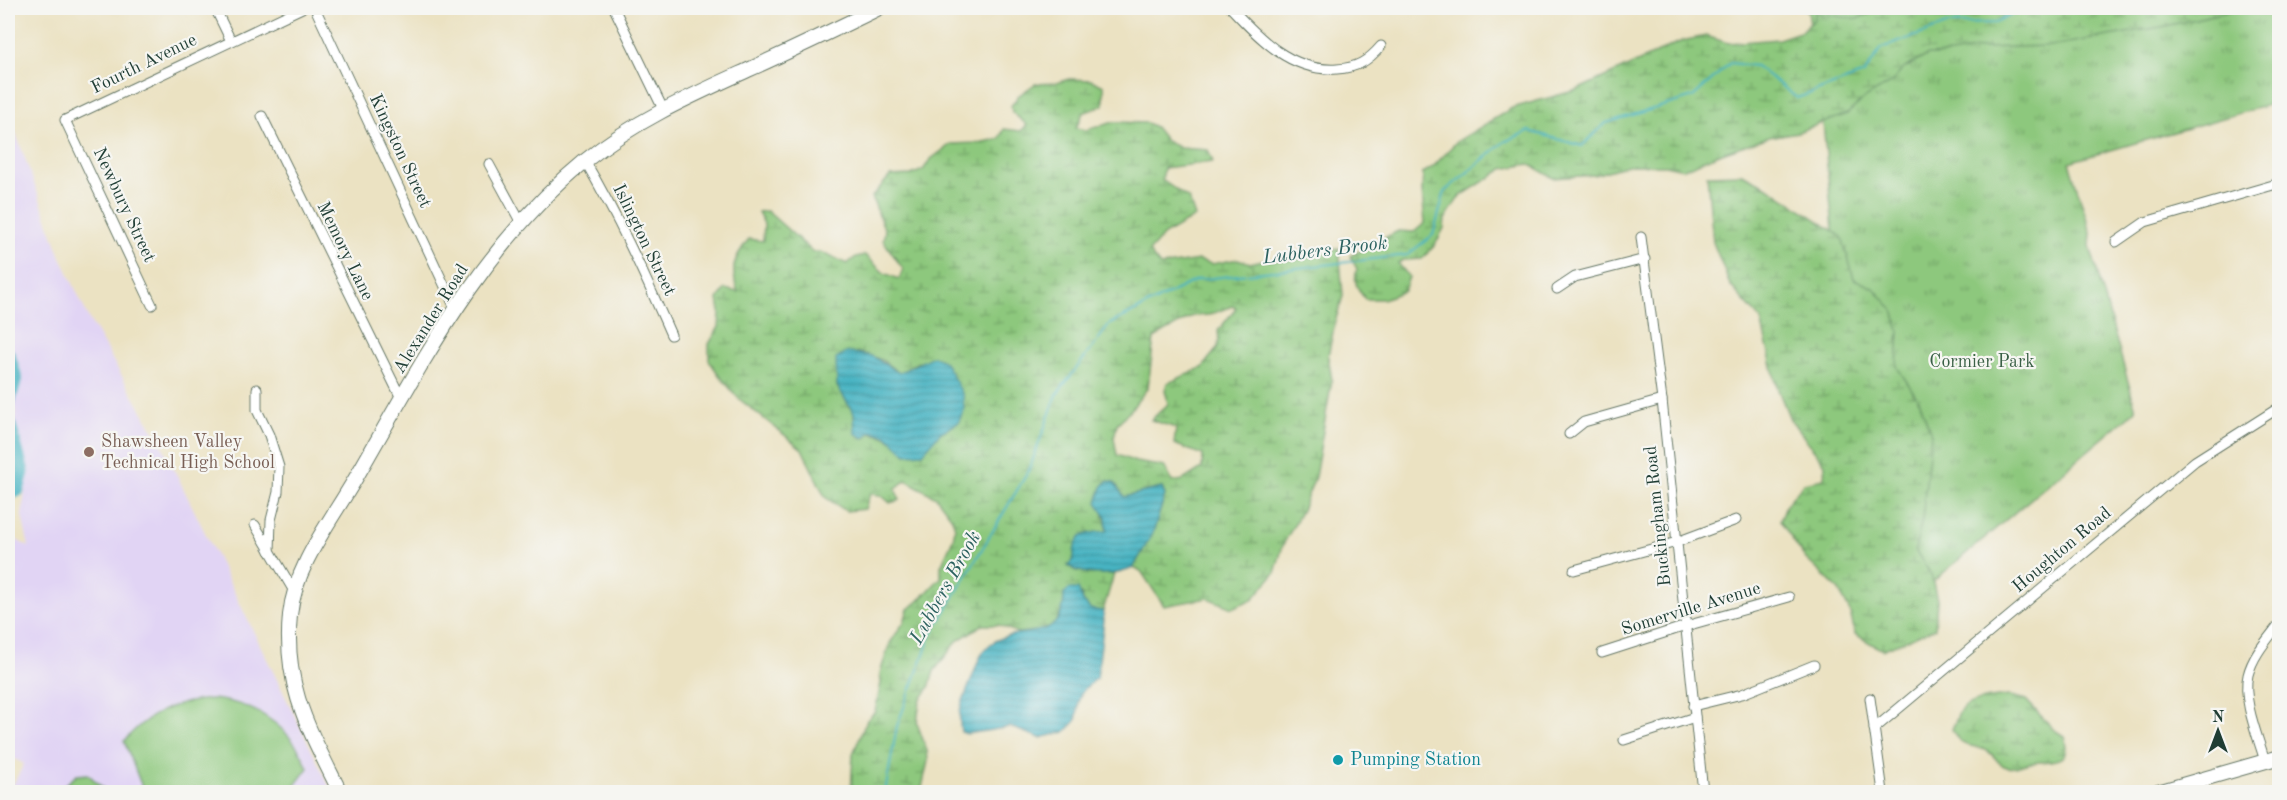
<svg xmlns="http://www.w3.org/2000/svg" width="2287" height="800" font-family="'Old Standard TT',serif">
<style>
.built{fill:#e1d4f4}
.grass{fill:url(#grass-tufts);stroke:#568258;stroke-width:1.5}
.wetland{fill:url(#wetland-marsh);stroke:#568258;stroke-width:1.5;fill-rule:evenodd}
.pitch{fill:#8dc87d;stroke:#568258;stroke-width:1.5}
.water{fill:url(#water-rules);stroke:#33787c;stroke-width:1.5}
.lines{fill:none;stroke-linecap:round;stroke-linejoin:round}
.stream{stroke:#47b4c3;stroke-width:2}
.river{stroke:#47b4c3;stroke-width:15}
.street-casing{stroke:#676;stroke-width:11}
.secondary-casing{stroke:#676;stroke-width:16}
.street{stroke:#fff;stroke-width:9}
.secondary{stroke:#fff;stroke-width:14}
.education-dot{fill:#8d6e63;stroke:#f6f6f2;stroke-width:2}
.culture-dot{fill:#0f9aa8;stroke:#f6f6f2;stroke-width:2}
.labels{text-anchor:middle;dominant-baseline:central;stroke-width:4.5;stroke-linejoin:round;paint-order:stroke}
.street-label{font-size:18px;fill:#1f3d34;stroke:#f6f6f2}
.park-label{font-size:18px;fill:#3a6046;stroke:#f6f6f2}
.education-label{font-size:18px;fill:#785e54;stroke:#f6f6f2;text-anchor:start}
.culture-label{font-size:18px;fill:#0d838f;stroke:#f6f6f2;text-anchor:start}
.water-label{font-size:20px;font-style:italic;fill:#2b615f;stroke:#f6f6f2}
</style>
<defs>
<pattern id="grass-tufts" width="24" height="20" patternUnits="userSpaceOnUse" patternTransform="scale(1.5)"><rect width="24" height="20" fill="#8dc87d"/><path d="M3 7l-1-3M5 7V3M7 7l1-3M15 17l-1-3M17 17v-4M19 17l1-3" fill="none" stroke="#73a467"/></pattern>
<pattern id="wetland-marsh" width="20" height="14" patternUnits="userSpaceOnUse" patternTransform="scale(1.5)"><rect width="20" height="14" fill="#8dc87d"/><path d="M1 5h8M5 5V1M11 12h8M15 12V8" fill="none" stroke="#73a467"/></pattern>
<pattern id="water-rules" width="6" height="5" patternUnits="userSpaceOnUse" patternTransform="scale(1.5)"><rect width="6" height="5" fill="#47b4c3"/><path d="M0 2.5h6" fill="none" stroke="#3b949f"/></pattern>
</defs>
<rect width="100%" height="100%" fill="#f6f6f2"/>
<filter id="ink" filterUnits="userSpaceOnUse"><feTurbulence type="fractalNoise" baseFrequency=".0167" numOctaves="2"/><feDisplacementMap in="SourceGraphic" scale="12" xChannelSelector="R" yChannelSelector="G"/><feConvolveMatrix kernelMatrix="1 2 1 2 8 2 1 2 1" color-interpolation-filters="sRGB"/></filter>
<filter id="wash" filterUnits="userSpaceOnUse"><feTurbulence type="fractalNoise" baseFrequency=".008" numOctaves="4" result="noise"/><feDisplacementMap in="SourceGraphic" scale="24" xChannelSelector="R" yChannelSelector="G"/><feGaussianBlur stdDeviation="1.35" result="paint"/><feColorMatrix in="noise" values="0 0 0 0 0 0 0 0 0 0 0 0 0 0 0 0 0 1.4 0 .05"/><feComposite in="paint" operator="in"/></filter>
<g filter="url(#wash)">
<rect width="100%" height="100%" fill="#ebe2c2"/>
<!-- built -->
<path class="built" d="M8,112L61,257L89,319L166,453L332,792H9L24,764L8,755V535L29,547L22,516L26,478L19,460L8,447V424L15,426L16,412L8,369Z"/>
<!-- grass -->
<path class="grass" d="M1804,8H2271L2270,9L2279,22V102L2069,162L2091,233L2090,246L2136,410L1871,634L1821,101L1808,11Z"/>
<!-- wetland -->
<g class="wetland">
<path d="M1882,8H2243L2161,27L2051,46L1982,48L1951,54L1928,55L1903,69L1891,83L1865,98L1847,114L1798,132L1769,137L1722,153L1683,169L1665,165H1628L1594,175L1553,178L1529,164L1503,169L1459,197L1445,219L1444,228L1435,245L1422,259L1403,260L1398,263L1409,277L1404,291L1384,299H1365C1357,288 1353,282 1357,269L1350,256L1398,231L1414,232L1425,223L1422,191L1423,173L1433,167L1456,142L1512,108L1577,90L1682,41L1706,36L1728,43L1779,39L1800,32L1813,21L1815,13L1857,19Z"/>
<path d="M1069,79L1091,80L1104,86V105L1083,113L1076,128L1086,130L1114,122L1147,123L1155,127L1166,141L1180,148L1208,150L1213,162L1164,168L1162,180L1189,199L1195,217L1164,235L1149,252L1160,266L1199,260L1212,264L1238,259L1250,263L1263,260H1287L1321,255L1339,248L1343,296L1335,322L1328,356L1332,380L1315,477L1302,510L1283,545L1275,573L1253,599L1232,608L1208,598L1164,606L1141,571L1133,568L1153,533L1165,495L1162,488L1124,497L1114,482L1102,507L1108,531L1098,532L1068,566L1077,571L1114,574L1103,611L1091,610L1083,601L1081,594H1064V606L1055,624L1046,630L1018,633L999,625H982L957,641L934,671L929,688L920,700L917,723L927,751L928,761L921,792H851L853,754L867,720L875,712L881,683L880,673L890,643L904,622L908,609C922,601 929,588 941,578V566L953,539L955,528L952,518L936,497L906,480L895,489L900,500L890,503L881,495L870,494L865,509L846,511L825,497L802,449L738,398L719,375L709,360V344L719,327L720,312L718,299L725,289L738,292C730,268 733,259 749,239L763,241L764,224L758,212L767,211L813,252H820L847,264L856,257L865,255L884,273L899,279L903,269L883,240L885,231L872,197L890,176L911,175L923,170L931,159L951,144L977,143L999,139L1004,129L1021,131L1027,125L1012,112L1011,106L1018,96L1035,84L1056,83ZM1232,306L1236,308L1218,331C1222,354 1210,352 1203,368C1190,371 1180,379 1167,383L1165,390L1168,404L1151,420L1176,428L1174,444L1203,455L1202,468L1183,480L1172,482L1165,467L1136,462L1117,455L1114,438L1117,424L1130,411L1148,387L1154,338L1193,316L1209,315ZM857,352L882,360L899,373L918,362L958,423L941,432L922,453L906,454C892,436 878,432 855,433L854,413L837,386Z"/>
<path d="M1742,174L1768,187L1842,237L1854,279L1874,288L1893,310L1899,331L1897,367L1920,402L1931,434L1922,520L1915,550L1931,574L1937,600L1935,628L1882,650L1855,634L1850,612L1838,589L1805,558L1780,521L1786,505L1804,483L1824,479L1825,464L1790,419L1777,387L1761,320L1730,285L1713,242L1707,175Z"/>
<path d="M2010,696L2026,700L2053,729L2064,736C2073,766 2049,760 2030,763C2022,765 2015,769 2007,767C1997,765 1996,756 1989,752C1972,741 1964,754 1952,729C1955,723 1957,716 1960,711C1970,699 1996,697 2010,696Z"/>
</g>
<!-- pitch -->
<g class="pitch">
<path d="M211,699C254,702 292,727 308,768L290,792H144L124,741C148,713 174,702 211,699Z"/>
<path d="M88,774L107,792H56L77,775Z"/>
</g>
<!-- water -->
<g class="water">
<path d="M847,352L872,356L899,373L933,356L945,362L963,395L964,410L958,423L941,432L923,453L906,454L886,435L871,432L864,438L855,433L854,413L837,386L836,359Z"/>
<path d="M1107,481L1114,482L1124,497L1162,488L1165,495L1153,533L1133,568C1114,577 1086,576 1068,566L1074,558C1073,532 1088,533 1107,531L1106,517L1097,502L1102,487Z"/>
<path d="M1069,589H1078L1083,601L1090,609L1103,611L1104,620L1097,678C1074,697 1081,694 1076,721L1065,732L1040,738L1010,727L967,734L961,732C957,709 962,704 970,683C976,669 979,652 992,643C1021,623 1064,646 1064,594Z"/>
</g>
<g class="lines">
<!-- stream -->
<path class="stream" d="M885,792L897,726L931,635L1029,470L1057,394L1110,324L1196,280L1407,255L1433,235L1445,191L1504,142L1529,131L1582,146L1606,123L1693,97L1730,63L1756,66L1797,98L1864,74L1882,48L1949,24L1995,23L2025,8"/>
<!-- river -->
<g class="river">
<path d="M8,355L15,378L8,402"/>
<path d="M8,422L22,472L17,490L8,494"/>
</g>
</g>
</g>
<g filter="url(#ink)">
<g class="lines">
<defs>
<g id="street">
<path d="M215,8L231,41"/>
<path d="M315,8L455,308"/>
<path d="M614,8L663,109"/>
<path d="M1231,8C1259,38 1291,72 1337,69C1357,68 1368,61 1381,46"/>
<path d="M262,116L401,398"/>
<path d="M585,161C618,217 645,276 671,335"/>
<path d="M489,164L521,223"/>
<path d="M1641,237L1662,400L1703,792"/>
<path d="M2116,242L2145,222L2280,183"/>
<path d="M1557,289L1575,277L1645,259"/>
<path d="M152,305L65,120L302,8"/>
<path d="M257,389V410L269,435L279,467L278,492L271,520L270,551"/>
<path d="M1569,434L1584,422L1662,400"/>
<path d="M255,525L295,593"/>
<path d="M1574,570L1677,542L1736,520"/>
<path d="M1602,653L1686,626L1789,597"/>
<path d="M1870,698L1883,792"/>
<path d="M1693,706L1742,694L1814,665"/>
<path d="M1874,729L2195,461L2280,407"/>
<path d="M1624,740L1695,717"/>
<path d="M2265,761C2258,737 2242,699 2248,675C2253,655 2268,639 2280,623"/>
</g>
<g id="secondary">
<path d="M340,792C310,731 283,687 290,615C295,566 330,522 354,481C420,367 481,246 585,161C634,121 691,96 748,70C792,50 836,29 879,8"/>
<path d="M2158,792L2280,757"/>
</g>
</defs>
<!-- street casing -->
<use href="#street" class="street-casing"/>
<!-- secondary casing -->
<use href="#secondary" class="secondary-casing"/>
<!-- street -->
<use href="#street" class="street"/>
<!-- secondary -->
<use href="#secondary" class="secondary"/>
</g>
</g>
<!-- markers -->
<circle class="education-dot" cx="89" cy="452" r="6"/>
<circle class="culture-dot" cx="1338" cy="760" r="6"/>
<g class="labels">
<!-- street labels -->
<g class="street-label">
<text transform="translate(144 64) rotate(-26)">Fourth Avenue</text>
<text transform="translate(400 151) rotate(65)">Kingston Street</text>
<text transform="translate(124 205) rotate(65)">Newbury Street</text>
<text transform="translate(644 240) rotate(64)">Islington Street</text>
<text transform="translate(345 251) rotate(64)">Memory Lane</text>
<text transform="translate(431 319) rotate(-58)">Alexander Road</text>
<text transform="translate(1658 516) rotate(-96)">Buckingham Road</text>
<text transform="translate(2062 550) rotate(-40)">Houghton Road</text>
<text transform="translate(1691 609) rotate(-17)">Somerville Avenue</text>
</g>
<!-- park labels -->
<g class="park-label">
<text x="1982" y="362">Cormier Park</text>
</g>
<!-- education labels -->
<g class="education-label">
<text x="101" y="442">Shawsheen Valley<tspan x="101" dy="21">Technical High School</tspan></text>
</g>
<!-- culture labels -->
<g class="culture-label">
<text x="1350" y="760">Pumping Station</text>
</g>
<!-- water labels -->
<g class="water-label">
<text transform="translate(1325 251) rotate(-7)">Lubbers Brook</text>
<text transform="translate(946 588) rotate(-61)">Lubbers Brook</text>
</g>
</g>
<!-- margin -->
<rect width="2287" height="800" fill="none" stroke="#f6f6f2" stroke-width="30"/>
<!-- north arrow -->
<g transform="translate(2218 731)" stroke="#f6f6f2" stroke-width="4.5" paint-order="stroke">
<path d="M0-4.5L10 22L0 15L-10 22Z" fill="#1f3d34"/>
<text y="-9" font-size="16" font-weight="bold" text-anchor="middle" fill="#1f3d34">N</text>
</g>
</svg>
